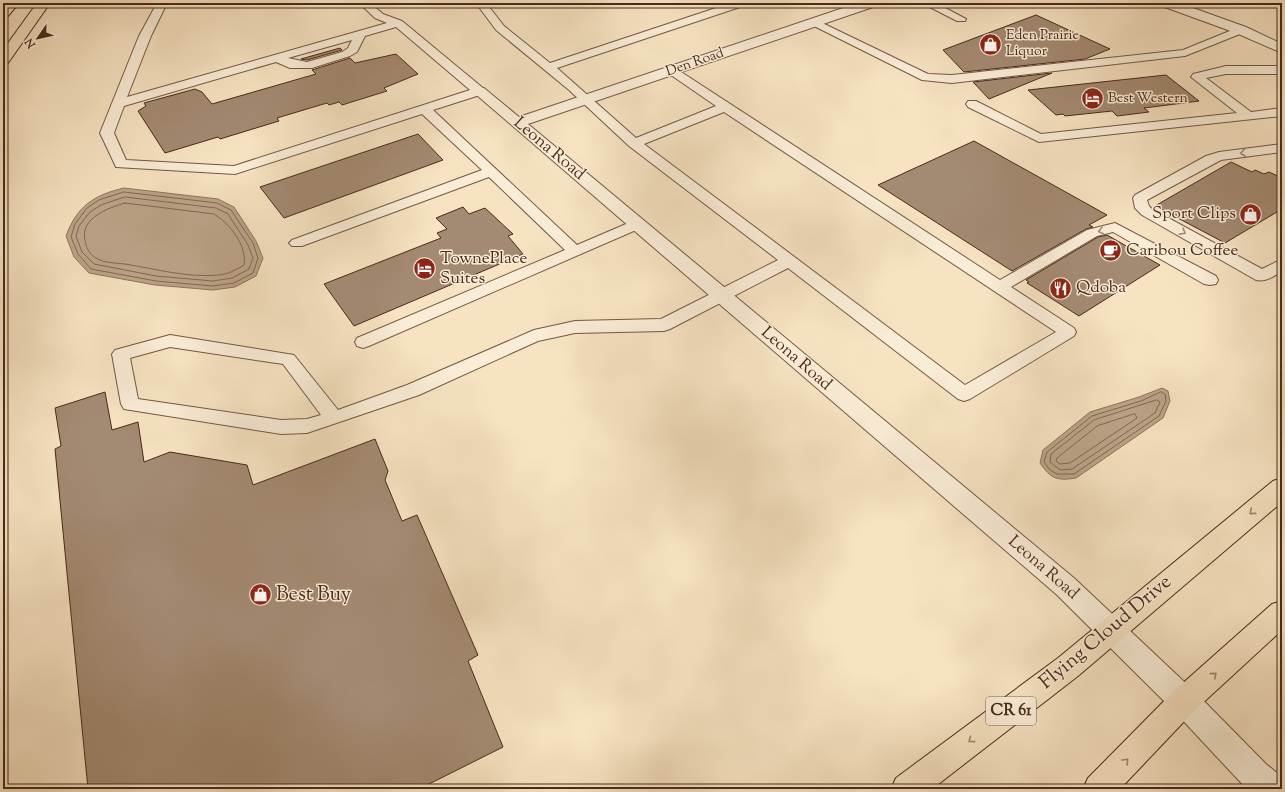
<svg xmlns="http://www.w3.org/2000/svg" width="1285" height="792" font-family="'Sorts Mill Goudy',serif">
<style>
.water{fill:#bca489;stroke:#8e735d}
.lines{fill:none;stroke-linecap:round;stroke-linejoin:round}
.shore{stroke:#826752;stroke-width:1}
.building{fill:#a38a72;stroke:#492a1b}
.service-casing{stroke:#745845;stroke-width:2}
.minor-casing{stroke:#745845;stroke-width:2}
.tertiary-casing{stroke:#745845;stroke-width:2}
.primary-casing{stroke:#492a1b;stroke-width:2}
.motorway-casing{stroke:#492a1b;stroke-width:2}
.service{fill:#faedd7;fill-rule:evenodd}
.minor{fill:#faedd7;fill-rule:evenodd}
.tertiary{fill:#faedd7;fill-rule:evenodd}
.primary{fill:#f7e3c2;fill-rule:evenodd}
.motorway{fill:#f7e3c2;fill-rule:evenodd}
.oneway{stroke:#a28c79}
.oneway2{stroke:#a0866e}
.labels{text-anchor:middle;dominant-baseline:central;stroke-width:3;stroke-linejoin:round;paint-order:stroke}
.far-poi-label{font-size:14px;fill:#492a1b;stroke:#faedd7;text-anchor:start}
.far-street-label{font-size:14px;fill:#492a1b;stroke:#faedd7}
.shield{fill:#faedd7;stroke:#7e6453;stroke-width:1}
.shield-label{font-size:16px;font-weight:bold;fill:#492a1b}
.street-label{font-size:17px;fill:#492a1b;stroke:#faedd7}
.poi-label{font-size:17px;fill:#492a1b;stroke:#faedd7;text-anchor:start}
.near-poi-label{font-size:20px;fill:#492a1b;stroke:#faedd7;text-anchor:start}
.near-street-label{font-size:20px;fill:#492a1b;stroke:#faedd7}
</style>
<rect width="100%" height="100%" fill="#f7e3c2"/>
<filter id="stains"><feTurbulence type="fractalNoise" baseFrequency=".005" numOctaves="4"/><feColorMatrix values="0 0 0 0 .2 0 0 0 0 .09 0 0 0 0 .02 0 0 0 .5 -.17"/></filter>
<radialGradient id="worn" r=".72"><stop offset=".6" stop-color="#630" stop-opacity="0"/><stop offset="1" stop-color="#630" stop-opacity=".3"/></radialGradient>
<!-- water -->
<g class="water">
<path d="M124,188L218,199L234,207L256,241L263,258L256,276L235,287L213,290L155,285L89,273L74,257L66,236C77,206 94,195 124,188Z"/>
<path d="M1162,388L1168,391L1170,401L1163,418L1076,478C1057,481 1051,479 1040,463L1043,450L1090,412L1139,397Z"/>
</g>
<g class="lines">
<!-- shore -->
<g class="shore">
<path d="M124,192L217,203L231,210L253,243L258,258L253,273L234,283L213,286L156,281L91,269L78,254L71,237L75,224L87,208L99,200Z"/>
<path d="M125,197L216,208L228,214L248,245L253,258L249,269L232,278L213,281L156,276L94,264L82,252L76,236L79,226L90,212L101,205Z"/>
<path d="M125,203L214,214C230,224 247,245 244,265C236,270 228,274 219,275C188,278 156,269 125,264C116,263 104,263 96,258C89,254 86,247 85,240C80,218 108,208 125,203Z"/>
<path d="M1161,392L1165,394L1166,401L1159,416L1074,474H1057L1050,470L1044,462L1047,452L1092,416L1141,401Z"/>
<path d="M1157,400L1160,402L1155,413L1072,469L1060,470L1050,462L1051,454L1094,420Z"/>
<path d="M1135,414L1137,418L1070,463L1060,464L1056,461L1057,458L1097,426Z"/>
</g>
</g>
<!-- building -->
<g class="building">
<path d="M1036,15L1110,49L1085,59L964,72L943,50Z"/>
<path d="M340,48L342,50L307,60L301,59Z"/>
<path d="M396,54L418,74L384,88L387,91L342,105L339,102L329,105L327,103L277,118L279,121L220,139L218,137L165,153L138,111L146,106L144,103L195,89L202,92L212,104L316,74L312,70L350,58L355,63Z"/>
<path d="M1052,73L989,99L973,82Z"/>
<path d="M1166,75L1199,101L1144,108L1149,112L1117,116L1112,111L1065,116L1063,114L1056,115L1028,90Z"/>
<path d="M418,134L443,160L284,218L260,187Z"/>
<path d="M974,141L1107,215L1089,225L1093,227L1086,229L1012,271L878,185Z"/>
<path d="M1231,162L1252,172L1255,170L1264,174L1269,172L1282,178V209L1225,243L1155,206Z"/>
<path d="M463,207L469,214L485,208L513,234L508,236L523,254L354,326L324,284L441,238L437,233L447,229L436,218Z"/>
<path d="M1107,235L1160,265L1079,316L1027,283L1029,282L1026,280L1098,237Z"/>
<path d="M105,392L112,430L138,422L144,462L170,452L247,465L253,485L375,439L388,471L385,480L402,521L417,515L478,655L468,661L503,747L419,789H88L55,449L61,446L55,408Z"/>
</g>
<g class="lines">
<defs>
<g id="service">
<path d="M157,3H167L151,36L127,97L387,23L375,18L359,3H370L383,14L402,21L483,88L485,91L483,94L433,110L577,245L633,221H643L645,224L643,227L369,346L363,348L357,346L355,342L357,338L565,250L489,177L302,246H292L289,243L292,240L482,170L422,114L235,174L116,167L100,133L139,36ZM396,27L470,90L234,166L126,160L114,133L124,106L276,62L290,68H312L350,56L357,52L365,36ZM352,40L348,48L342,52L307,62L288,58Z"/>
<path d="M476,3H486L504,26L550,63L731,3H747L746,5L557,68L636,138L716,106L665,71L667,68H675L1000,280L1087,230L1115,223L1216,276L1218,280L1216,284L1210,285L1204,284L1113,232L1097,236L1011,287L1074,328L1076,332L1074,336L970,399L964,401L958,399L788,268L670,329L664,331L575,333L538,341L419,395L307,433L281,434L124,409L121,404L112,354L115,350L170,335L294,355L338,410L407,385L534,330L575,321L661,319L778,260L629,146L569,90L496,30ZM724,112L1056,332L965,385L644,144ZM170,347L283,364L321,415L307,419L281,420L138,399L130,358Z"/>
<path d="M922,3H936L966,19L965,21H957Z"/>
<path d="M814,19L928,74L952,75L1183,50L1237,28H1245L1247,30L1245,32L1185,56L952,83L922,80L810,24L809,22Z"/>
<path d="M1226,66H1282V74H1226L1206,78L1251,112L1282,108V116L1039,142L968,107L966,104L968,101H976L1041,134L1237,113L1191,77L1193,74Z"/>
<path d="M1282,144V152L1221,160L1147,200L1149,206L1152,209L1262,269L1282,259V271C1274,276 1267,282 1256,280L1142,215L1135,208L1133,198L1135,195L1206,156L1219,152Z"/>
</g>
<path id="minor" d="M858,3H877L876,6L528,124L1074,578L1194,691L1266,764L1282,777V789H1248L1244,786L1174,711L1056,594L472,91L474,88H484L519,117Z"/>
<path id="tertiary" d="M1161,3H1179L1246,27L1282,44V53L1236,33L1162,6Z"/>
<g id="primary">
<path d="M1282,478V502L1078,676L932,789H891L896,778L1058,658L1273,481Z"/>
<path d="M1282,601V630L1194,711L1120,789H1083L1088,778L1174,691L1272,604Z"/>
</g>
<g id="motorway">
<path d="M6,3H19L8,16L3,17V6Z"/>
<path d="M37,3H50L8,63L3,64V50Z"/>
</g>
</defs>
<!-- service casing -->
<use href="#service" class="service-casing"/>
<!-- minor casing -->
<use href="#minor" class="minor-casing"/>
<!-- tertiary casing -->
<use href="#tertiary" class="tertiary-casing"/>
<!-- primary casing -->
<use href="#primary" class="primary-casing"/>
<!-- motorway casing -->
<use href="#motorway" class="motorway-casing"/>
<!-- service -->
<use href="#service" class="service"/>
<!-- minor -->
<use href="#minor" class="minor"/>
<!-- tertiary -->
<use href="#tertiary" class="tertiary"/>
<!-- primary -->
<use href="#primary" class="primary"/>
<!-- motorway -->
<use href="#motorway" class="motorway"/>
</g>
<!-- one-way arrows -->
<defs><path id="oneway-chevron" d="M-2-3.5L2.5 0L-2 3.5" fill="none" stroke-width="1.6" stroke-linecap="round" stroke-linejoin="round"/></defs>
<g class="oneway">
<use href="#oneway-chevron" transform="translate(1243 153) rotate(173)"/>
<use href="#oneway-chevron" transform="translate(1101 231) rotate(166)"/>
<use href="#oneway-chevron" transform="translate(1183 232) rotate(29)"/>
</g>
<g class="oneway2">
<use href="#oneway-chevron" transform="translate(1252 512) rotate(140)"/>
<use href="#oneway-chevron" transform="translate(1214 675) rotate(-41)"/>
<use href="#oneway-chevron" transform="translate(971 740) rotate(143)"/>
<use href="#oneway-chevron" transform="translate(1126 761) rotate(-47)"/>
</g>
<!-- icons -->
<defs>
<symbol id="shop-disc" viewBox="-11 -11 22 22"><circle r="9.5" fill="#8f2418" stroke="#faedd7"/><path d="M-5-2.5h2.3a2.7 3.5 0 0 1 5.4 0H5L5.5 6h-11ZM-1.5-2.5h3a1.5 2.3 0 0 0-3 0Z" fill="#fff"/></symbol>
<symbol id="hotel-disc" viewBox="-11 -11 22 22"><circle r="9.5" fill="#8f2418" stroke="#faedd7"/><path d="M-6-4.5h1.5V1H6V5H4.5V3h-9V5H-6ZM-4 0a1.8 1.8 0 1 1 3.6 0ZM.5 0V-2.5h3Q6-2.5 6 0Z" fill="#fff"/></symbol>
<symbol id="cafe-disc" viewBox="-11 -11 22 22"><circle r="9.5" fill="#8f2418" stroke="#faedd7"/><path d="M-5.5-4.5H6V0H3Q3 3.5 0 3.5H-2.5Q-5.5 3.5-5.5 0ZM3-3.2v2h1.7v-2ZM-6 4.5H4V6H-6Z" fill="#fff"/></symbol>
<symbol id="restaurant-disc" viewBox="-11 -11 22 22"><circle r="9.5" fill="#8f2418" stroke="#faedd7"/><path d="M-5-6h1v4h1v-4h1v4h1v-4h1v5L-1.5 .5V6h-2V.5L-5-1ZM5-6V6H3V1.5H1.5Q1.5-4 5-6Z" fill="#fff"/></symbol>
</defs>
<g fill-rule="evenodd">
<use href="#shop-disc" x="978" y="32" width="25" height="25"/>
<use href="#hotel-disc" x="1080" y="86" width="25" height="25"/>
<use href="#shop-disc" x="1238" y="202" width="25" height="25"/>
<use href="#cafe-disc" x="1098" y="238" width="25" height="25"/>
<use href="#hotel-disc" x="412" y="256" width="25" height="25"/>
<use href="#restaurant-disc" x="1048" y="276" width="25" height="25"/>
<use href="#shop-disc" x="248" y="582" width="25" height="25"/>
</g>
<g class="labels">
<!-- far-poi labels -->
<g class="far-poi-label">
<text x="1006" y="36">Eden Prairie<tspan x="1006" dy="16">Liquor</tspan></text>
<text x="1108" y="99">Best Western</text>
</g>
<!-- far-street labels -->
<g class="far-street-label">
<text transform="translate(695 63) rotate(-19)">Den Road</text>
</g>
<!-- shield labels -->
<rect class="shield" x="986" y="697" width="50" height="28" rx="3"/>
<g class="shield-label">
<text x="1011" y="711">CR 61</text>
</g>
<!-- street labels -->
<g class="street-label">
<text transform="translate(549 149) rotate(40)">Leona Road</text>
<text transform="translate(796 359) rotate(41)">Leona Road</text>
<text transform="translate(1043 568) rotate(41)">Leona Road</text>
</g>
<!-- poi labels -->
<g class="poi-label">
<text x="1236" y="214" text-anchor="end">Sport Clips</text>
<text x="1126" y="251">Caribou Coffee</text>
<text x="440" y="259">TownePlace<tspan x="440" dy="20">Suites</tspan></text>
<text x="1076" y="288">Qdoba</text>
</g>
<!-- near-poi labels -->
<g class="near-poi-label">
<text x="276" y="595">Best Buy</text>
</g>
<!-- near-street labels -->
<g class="near-street-label">
<text transform="translate(1106 633) rotate(-40)">Flying Cloud Drive</text>
</g>
</g>
<!-- margin -->
<rect width="1285" height="792" fill="none" stroke="#f7e3c2" stroke-width="16"/>
<rect x="4" y="4" width="1277" height="784" fill="none" stroke="#492a1b" stroke-width="2"/>
<rect x="8" y="8" width="1269" height="776" fill="none" stroke="#492a1b"/>
<!-- north arrow -->
<g transform="translate(38 38) rotate(236)" stroke="#faedd7" stroke-width="3" paint-order="stroke">
<path d="M0-3L7 15L0 10L-7 15Z" fill="#492a1b"/>
<text y="-6" font-size="11" font-weight="bold" text-anchor="middle" fill="#492a1b">N</text>
</g>
<rect width="100%" height="100%" filter="url(#stains)"/>
<rect width="100%" height="100%" fill="url(#worn)"/>
</svg>
